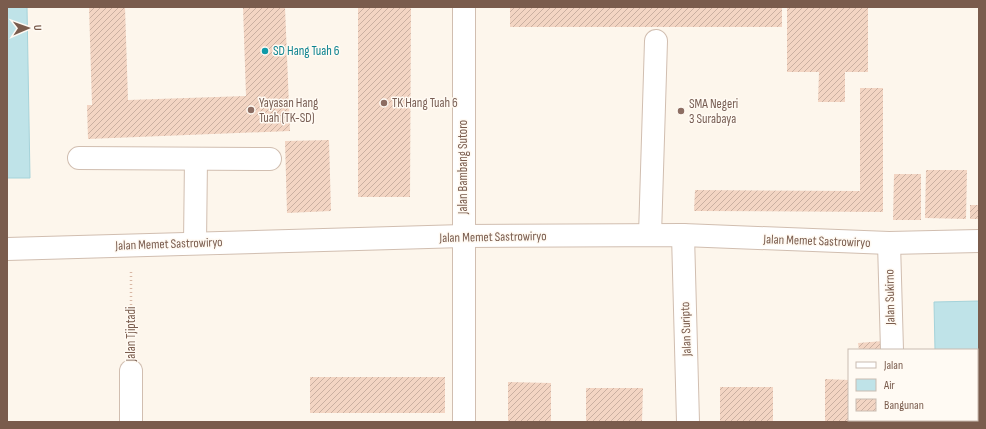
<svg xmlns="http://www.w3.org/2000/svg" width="986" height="429" font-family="'Sofia Sans Condensed',sans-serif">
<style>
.water{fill:#bfe3e8;stroke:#a5d3da}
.building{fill:url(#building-hatch)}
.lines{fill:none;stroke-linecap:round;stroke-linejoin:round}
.minor-casing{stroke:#d1beb0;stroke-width:24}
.path{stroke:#d9b8a5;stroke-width:2.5;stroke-dasharray:1 3;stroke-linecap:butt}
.minor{stroke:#fff;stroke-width:22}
.culture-dot{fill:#0f9aa8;stroke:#fffaf3;stroke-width:1.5}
.education-dot{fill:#8d6e63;stroke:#fffaf3;stroke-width:1.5}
.labels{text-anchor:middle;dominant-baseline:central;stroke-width:3;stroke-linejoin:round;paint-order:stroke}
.culture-label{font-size:13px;fill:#0d838f;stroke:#fffaf3;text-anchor:start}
.education-label{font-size:13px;fill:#785e54;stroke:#fffaf3;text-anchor:start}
.street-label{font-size:13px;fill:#7a5c4d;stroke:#fffaf3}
</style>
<defs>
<pattern id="building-hatch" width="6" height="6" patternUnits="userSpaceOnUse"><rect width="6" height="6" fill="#f3d5c3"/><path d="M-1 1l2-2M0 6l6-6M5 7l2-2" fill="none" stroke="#cab0a1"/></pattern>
</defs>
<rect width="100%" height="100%" fill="#fdf6ec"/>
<!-- water -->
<g class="water">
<path d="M7,7H27L30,178H7Z"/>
<path d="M979,301V358H977V350H935L934,302Z"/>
</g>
<!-- building -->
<g class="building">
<path d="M89,7H125L128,100L246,96L243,7H285L290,131L88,139L87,105H92Z"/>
<rect x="510" y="7" width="272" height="20"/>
<path d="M787,7H868V72H845V102H818L819,72H787Z"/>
<path d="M358,8H411L410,197H358Z"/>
<path d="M860,88H883V212L694,211L695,190L860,191Z"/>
<path d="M329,140L331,211L287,213L285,141Z"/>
<path d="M926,170H967L966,219L925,218Z"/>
<path d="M894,174H921V220H893Z"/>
<rect x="970" y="205" width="9" height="14"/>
<path d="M883,341L884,350H859L858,343Z"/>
<rect x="310" y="377" width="135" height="36"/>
<path d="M825,379L849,380V420H874V422H825Z"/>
<path d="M508,382L551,383V422H508Z"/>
<rect x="720" y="387" width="53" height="35"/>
<path d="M586,388H643L642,422H586Z"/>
<path d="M977,391H979V422H951V420H977Z"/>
</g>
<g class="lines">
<defs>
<g id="minor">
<path d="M464,7V422"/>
<path d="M79,158L270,159"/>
<path d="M650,235L656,41"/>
<path d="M683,235L688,422"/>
<path d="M195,243L196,159"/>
<path d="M889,243L892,350"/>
<path d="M7,249L463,236L683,235L889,243L979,241"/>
<path d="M131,371V422"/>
<path d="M893,420V422"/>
</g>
</defs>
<!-- minor casing -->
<use href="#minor" class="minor-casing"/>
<!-- path -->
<path class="path" d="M131,272V345"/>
<!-- minor -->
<use href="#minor" class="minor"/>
</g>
<!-- markers -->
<circle class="culture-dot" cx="265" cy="51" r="4"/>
<g class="education-dot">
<circle cx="384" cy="103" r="4"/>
<circle cx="251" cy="110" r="4"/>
<circle cx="681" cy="111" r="4"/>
</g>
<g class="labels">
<!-- culture labels -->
<g class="culture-label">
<text x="273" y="51">SD Hang Tuah 6</text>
</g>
<!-- education labels -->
<g class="education-label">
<text x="259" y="103">Yayasan Hang<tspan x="259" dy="15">Tuah (TK-SD)</tspan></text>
<text x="392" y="103">TK Hang Tuah 6</text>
<text x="689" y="104">SMA Negeri<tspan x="689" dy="15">3 Surabaya</tspan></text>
</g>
<!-- street labels -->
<g class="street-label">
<text transform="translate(463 167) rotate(-90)">Jalan Bambang Sutoro</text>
<text transform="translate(493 237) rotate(-1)">Jalan Memet Sastrowiryo</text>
<text transform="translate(817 241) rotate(2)">Jalan Memet Sastrowiryo</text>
<text transform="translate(169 244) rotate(-2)">Jalan Memet Sastrowiryo</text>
<text transform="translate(890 297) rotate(-91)">Jalan Sukirno</text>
<text transform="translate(686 329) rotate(-92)">Jalan Suripto</text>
<text transform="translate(131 334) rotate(-90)">Jalan Tjiptadi</text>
</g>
</g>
<!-- border -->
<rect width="986" height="429" fill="none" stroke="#7a5c4d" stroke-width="16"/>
<!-- legend -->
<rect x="848" y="349" width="130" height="72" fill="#fffaf3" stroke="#cabbb1"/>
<rect x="856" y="362" width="20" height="6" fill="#ffffff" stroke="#cabbb1"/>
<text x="884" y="369" font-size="12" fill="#7a5c4d">Jalan</text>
<rect x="856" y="379" width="20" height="12" fill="#bfe3e8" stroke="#cabbb1"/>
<text x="884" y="389" font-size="12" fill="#7a5c4d">Air</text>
<rect x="856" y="399" width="20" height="12" fill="url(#building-hatch)" stroke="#cabbb1"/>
<text x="884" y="409" font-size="12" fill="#7a5c4d">Bangunan</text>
<!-- north arrow -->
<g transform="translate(28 28) rotate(88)" stroke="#fffaf3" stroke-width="3" paint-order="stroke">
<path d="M0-3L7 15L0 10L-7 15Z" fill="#7a5c4d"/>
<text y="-6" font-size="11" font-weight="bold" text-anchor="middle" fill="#7a5c4d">U</text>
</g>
</svg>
